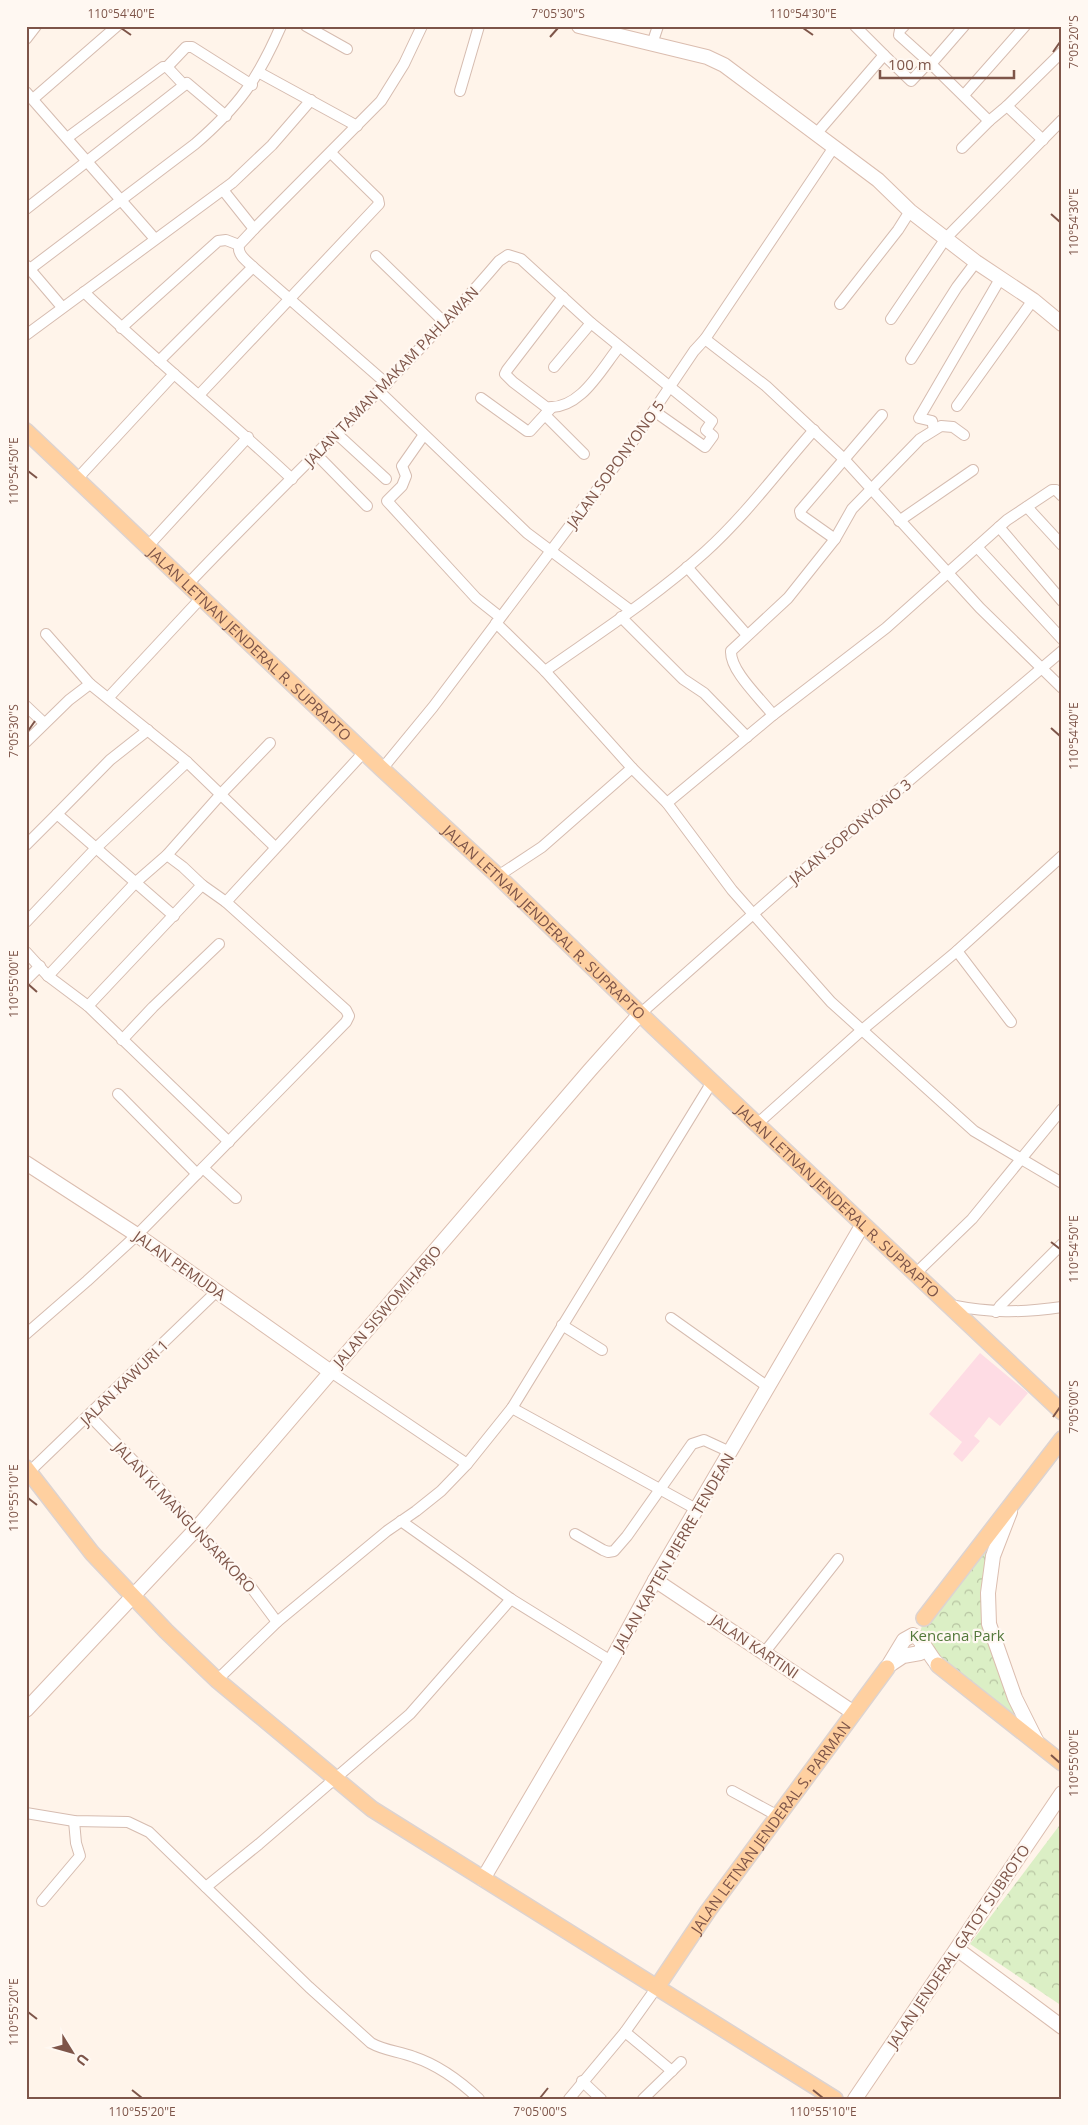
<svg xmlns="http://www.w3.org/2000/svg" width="1088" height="2125" font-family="'Open Sans',sans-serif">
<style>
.medical{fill:#fedce4}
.forest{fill:url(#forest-crowns)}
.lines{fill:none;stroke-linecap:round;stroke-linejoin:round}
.street-casing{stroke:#d6bcb0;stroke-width:12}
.secondary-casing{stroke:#dbbdaf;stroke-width:16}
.primary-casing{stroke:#ddd3d0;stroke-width:18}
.street{stroke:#fff;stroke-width:10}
.secondary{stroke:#fff;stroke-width:14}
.primary{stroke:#ffd0a0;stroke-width:15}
.ticks{fill:none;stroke:#7e5549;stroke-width:2}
.labels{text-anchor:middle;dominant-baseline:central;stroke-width:4.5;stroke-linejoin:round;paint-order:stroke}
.street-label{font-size:15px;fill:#7e5549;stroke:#fff8f2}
.park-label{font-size:15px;fill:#53783a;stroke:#fff8f2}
.neatline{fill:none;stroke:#7e5549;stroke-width:2}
.ticks-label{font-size:12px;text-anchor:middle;fill:#7e5549}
</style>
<defs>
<pattern id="forest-crowns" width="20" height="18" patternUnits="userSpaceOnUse" patternTransform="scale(1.25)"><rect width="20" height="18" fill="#dbefc5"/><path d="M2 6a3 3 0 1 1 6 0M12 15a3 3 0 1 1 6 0" fill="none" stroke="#b7c4a2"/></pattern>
</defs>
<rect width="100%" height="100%" fill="#fff4ea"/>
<!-- medical -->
<path class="medical" d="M980,1353L1028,1393L1000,1426L989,1417L974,1436L980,1441L962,1462L953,1454L962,1442L929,1414Z"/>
<!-- forest -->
<g class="forest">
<path d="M1001,1529L988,1624L1038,1745L938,1665L920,1633L924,1618Z"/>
<path d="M1062,1822V2006L970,1944Z"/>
</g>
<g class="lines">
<defs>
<g id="street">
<path d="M306,26L347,49"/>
<path d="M904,26L900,30L899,35L929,62"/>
<path d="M26,39L36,26"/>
<path d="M652,44L658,26"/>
<path d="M884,55L911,81L929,62L989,121"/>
<path d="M931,64L964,26"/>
<path d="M167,67L186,47H192L252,85"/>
<path d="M260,73L357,126"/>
<path d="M460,91L479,26"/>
<path d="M26,92L155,239"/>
<path d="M964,95L1025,26"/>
<path d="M33,99L117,26"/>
<path d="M816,134L884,55L855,26"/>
<path d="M67,138L163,67H167L184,85"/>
<path d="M1043,140L1007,106L1062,52"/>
<path d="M962,148L989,121L1007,106"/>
<path d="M223,190L254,229"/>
<path d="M26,209L187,83L226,116"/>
<path d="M376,256L444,322"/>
<path d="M27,266L62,307"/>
<path d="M26,272L195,144C239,106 258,79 281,26"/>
<path d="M84,292C151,357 224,415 292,479"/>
<path d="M563,297L507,370L505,374L513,382L546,407C580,411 601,369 619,347"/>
<path d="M840,304L898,230L910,211"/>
<path d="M891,319L946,238L1062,120"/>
<path d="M121,328L218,241L226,240L239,245"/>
<path d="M26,335L232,183L272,145L311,100"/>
<path d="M705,339L766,386L844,459L980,608L1062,688"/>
<path d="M911,359L957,287L976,262"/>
<path d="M159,361L253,267"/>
<path d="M554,367L591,323"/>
<path d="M387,384L253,267C247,261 237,255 239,245L254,229L381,101L404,64L422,26"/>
<path d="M380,392L527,533L630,610"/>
<path d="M199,395L379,204L378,199L331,153"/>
<path d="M481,398L527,431H530L552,407"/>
<path d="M957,406L1033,300"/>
<path d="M545,415L584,454"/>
<path d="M934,429L932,421L919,418L1000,279"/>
<path d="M337,434L386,479"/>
<path d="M423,436L402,466L406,476L402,486L387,501L476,598L500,617"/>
<path d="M316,454L367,506"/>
<path d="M77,479L174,374"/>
<path d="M1027,507L1062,545"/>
<path d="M899,521L973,470"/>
<path d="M999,527L1062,601"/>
<path d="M835,539L801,515L800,511L882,415"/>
<path d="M148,546L248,437"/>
<path d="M977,547L1062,639"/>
<path d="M687,567L747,635"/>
<path d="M188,584C291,475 402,375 499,261L508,255L521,259L591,323L712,421L706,430L713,436L705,447L654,411"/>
<path d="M621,617L683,679L704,693L747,737"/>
<path d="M496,623L545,671L632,768L667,803L732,890L831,1002L974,1131L1062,1183"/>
<path d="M46,634L90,684"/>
<path d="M545,671C599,633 655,597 705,552C745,516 778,471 814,430"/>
<path d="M109,697L202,597"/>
<path d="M26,706L44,723"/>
<path d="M773,715C761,699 730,671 731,651L788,598L835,539L852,509L920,439L941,426L953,427L964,435"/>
<path d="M26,742L69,700L90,684L187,762L275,847"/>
<path d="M382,769L433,707L627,450L694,351L705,339L834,147"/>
<path d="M667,803L773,715L886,628L1007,520L1052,490H1056L1062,496"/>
<path d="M57,814L110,760L148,730"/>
<path d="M26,845L57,814L174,916"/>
<path d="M498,876L542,847L632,768"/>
<path d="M202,885L226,902"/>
<path d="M26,922L96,848L187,762"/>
<path d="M957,951L1011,1022"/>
<path d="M26,952L48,976L88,1006L229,1142"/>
<path d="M48,976L136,882L167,855L221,794L270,743"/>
<path d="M26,980L40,966"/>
<path d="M88,1006L202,885L183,867L167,855"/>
<path d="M640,1014L786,885L1062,651"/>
<path d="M122,1040L153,1007L219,944"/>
<path d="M118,1094L197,1174"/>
<path d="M757,1124L862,1030L957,951L1062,856"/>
<path d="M203,1168L236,1198"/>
<path d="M915,1274L972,1219L1062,1109"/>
<path d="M950,1305C991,1313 1020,1313 1062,1307"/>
<path d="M996,1312L1000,1306L1062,1244"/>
<path d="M671,1318L768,1387"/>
<path d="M562,1325L602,1350"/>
<path d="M26,1334L87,1281L137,1235L346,1022L349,1016L346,1010L226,902L365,751"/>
<path d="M331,1372L467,1464"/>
<path d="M512,1408L696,1509"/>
<path d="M89,1415L150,1478L241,1579L248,1583L277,1622"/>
<path d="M26,1475L217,1291"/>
<path d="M401,1521L511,1599L611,1661"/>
<path d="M575,1534L603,1550L608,1552L614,1551L627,1536L692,1444L704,1440L730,1452"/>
<path d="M764,1653L838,1559"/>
<path d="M217,1680L277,1622L387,1531L416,1511L441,1491L467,1464L512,1408L712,1082"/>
<path d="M732,1791L778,1816"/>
<path d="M26,1813L74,1821L128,1822L149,1832L309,1987L371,2043C385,2051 399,2051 414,2057C438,2065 461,2082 479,2099"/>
<path d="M206,1887L259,1844L410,1714L511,1599"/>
<path d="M42,1901L80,1856L76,1843L74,1821"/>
<path d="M625,2032L672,2071"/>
<path d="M582,2081L601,2099"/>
<path d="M569,2099L625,2032L657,1987"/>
<path d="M643,2099L681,2062"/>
</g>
<g id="secondary">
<path d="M579,26L707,57L724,65L878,180L910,211L976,262L1033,300L1062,324"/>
<path d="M26,1163L137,1235L331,1372"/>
<path d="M1010,1512L993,1556L988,1593L989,1624L1015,1698L1038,1744"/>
<path d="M655,1580L854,1713"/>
<path d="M891,1664L903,1656L920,1653L923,1644"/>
<path d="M887,1668L904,1640L913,1635C922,1638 930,1657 938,1665"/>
<path d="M26,1710L196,1529L590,1070L640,1014"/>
<path d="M483,1879L611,1661L655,1580L863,1224"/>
<path d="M957,1949L1062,2027"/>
<path d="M855,2099L1062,1793"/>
</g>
<g id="primary">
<path id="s1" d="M26,431L382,769L498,876L654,1027L1062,1412"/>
<path d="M26,1468L92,1553L166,1631L217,1680L372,1809L835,2099"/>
<path d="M924,1618L1062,1439"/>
<path d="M938,1665L1062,1763"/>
<path id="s2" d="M657,1987L708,1911L887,1668"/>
</g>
</defs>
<!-- street casing -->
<use href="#street" class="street-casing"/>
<!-- secondary casing -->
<use href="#secondary" class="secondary-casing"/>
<!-- primary casing -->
<use href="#primary" class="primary-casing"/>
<!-- street -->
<use href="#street" class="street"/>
<!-- secondary -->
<use href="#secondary" class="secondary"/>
<!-- primary -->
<use href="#primary" class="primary"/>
</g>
<!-- ticks -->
<path class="ticks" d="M121,28L131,35M803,28L813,35M550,37L558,28M1053,52L1060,42M1051,214L1060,222M28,471L37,478M1051,728L1060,736M28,731L35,721M28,984L37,992M1051,1242L1060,1249M1053,1417L1060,1407M28,1498L37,1505M1051,1755L1060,1763M28,2012L37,2019M132,2090L142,2098M813,2090L823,2098M540,2098L548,2088"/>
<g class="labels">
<!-- street labels -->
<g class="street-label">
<text transform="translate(391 376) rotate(-46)">JALAN TAMAN MAKAM PAHLAWAN</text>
<text transform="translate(615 464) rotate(-54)">JALAN SOPONYONO 5</text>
<text stroke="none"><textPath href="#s1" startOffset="309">JALAN LETNAN JENDERAL R. SUPRAPTO</textPath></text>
<text transform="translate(850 831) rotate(-40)">JALAN SOPONYONO 3</text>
<text stroke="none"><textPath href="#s1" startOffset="714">JALAN LETNAN JENDERAL R. SUPRAPTO</textPath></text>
<text stroke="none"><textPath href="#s1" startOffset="1119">JALAN LETNAN JENDERAL R. SUPRAPTO</textPath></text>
<text transform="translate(180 1265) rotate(35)">JALAN PEMUDA</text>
<text transform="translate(387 1306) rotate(-49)">JALAN SISWOMIHARJO</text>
<text transform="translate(124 1382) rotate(-44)">JALAN KAWURI 1</text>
<text transform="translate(185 1517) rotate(47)">JALAN KI MANGUNSARKORO</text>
<text transform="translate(673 1552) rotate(-60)">JALAN KAPTEN PIERRE TENDEAN</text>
<text transform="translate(755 1646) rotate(34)">JALAN KARTINI</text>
<text stroke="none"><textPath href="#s2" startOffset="196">JALAN LETNAN JENDERAL S. PARMAN</textPath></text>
<text transform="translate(958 1946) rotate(-56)">JALAN JENDERAL GATOT SUBROTO</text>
</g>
<!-- park labels -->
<g class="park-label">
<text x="957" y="1635">Kencana Park</text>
</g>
</g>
<!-- border -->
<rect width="1088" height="2125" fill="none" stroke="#fff8f2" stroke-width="55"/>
<!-- north arrow -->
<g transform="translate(72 2052) rotate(127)" stroke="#fff8f2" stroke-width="4" paint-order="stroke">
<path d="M0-4L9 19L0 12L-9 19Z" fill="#7e5549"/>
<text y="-8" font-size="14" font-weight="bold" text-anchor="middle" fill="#7e5549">U</text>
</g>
<!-- scale -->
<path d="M880 70v8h134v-8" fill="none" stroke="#7e5549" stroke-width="2.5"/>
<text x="888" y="70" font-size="15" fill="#7e5549" stroke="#fff8f2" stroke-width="4" paint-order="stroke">100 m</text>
<rect x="28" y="28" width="1032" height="2070" class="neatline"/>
<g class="ticks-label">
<text x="121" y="18">110°54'40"E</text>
<text x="558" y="18">7°05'30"S</text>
<text x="803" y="18">110°54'30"E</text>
<text transform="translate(1074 42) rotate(-90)" y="4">7°05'20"S</text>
<text transform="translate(1074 222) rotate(-90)" y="4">110°54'30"E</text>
<text transform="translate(14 471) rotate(-90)" y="4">110°54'50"E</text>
<text transform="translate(14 731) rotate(-90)" y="4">7°05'30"S</text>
<text transform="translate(1074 736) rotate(-90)" y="4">110°54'40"E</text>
<text transform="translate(14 984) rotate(-90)" y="4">110°55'00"E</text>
<text transform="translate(1074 1249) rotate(-90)" y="4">110°54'50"E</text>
<text transform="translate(1074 1407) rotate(-90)" y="4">7°05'00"S</text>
<text transform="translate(14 1498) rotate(-90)" y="4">110°55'10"E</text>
<text transform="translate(1074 1763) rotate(-90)" y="4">110°55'00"E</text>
<text transform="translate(14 2012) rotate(-90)" y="4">110°55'20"E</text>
<text x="142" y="2116">110°55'20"E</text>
<text x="540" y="2116">7°05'00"S</text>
<text x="823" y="2116">110°55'10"E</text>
</g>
</svg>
